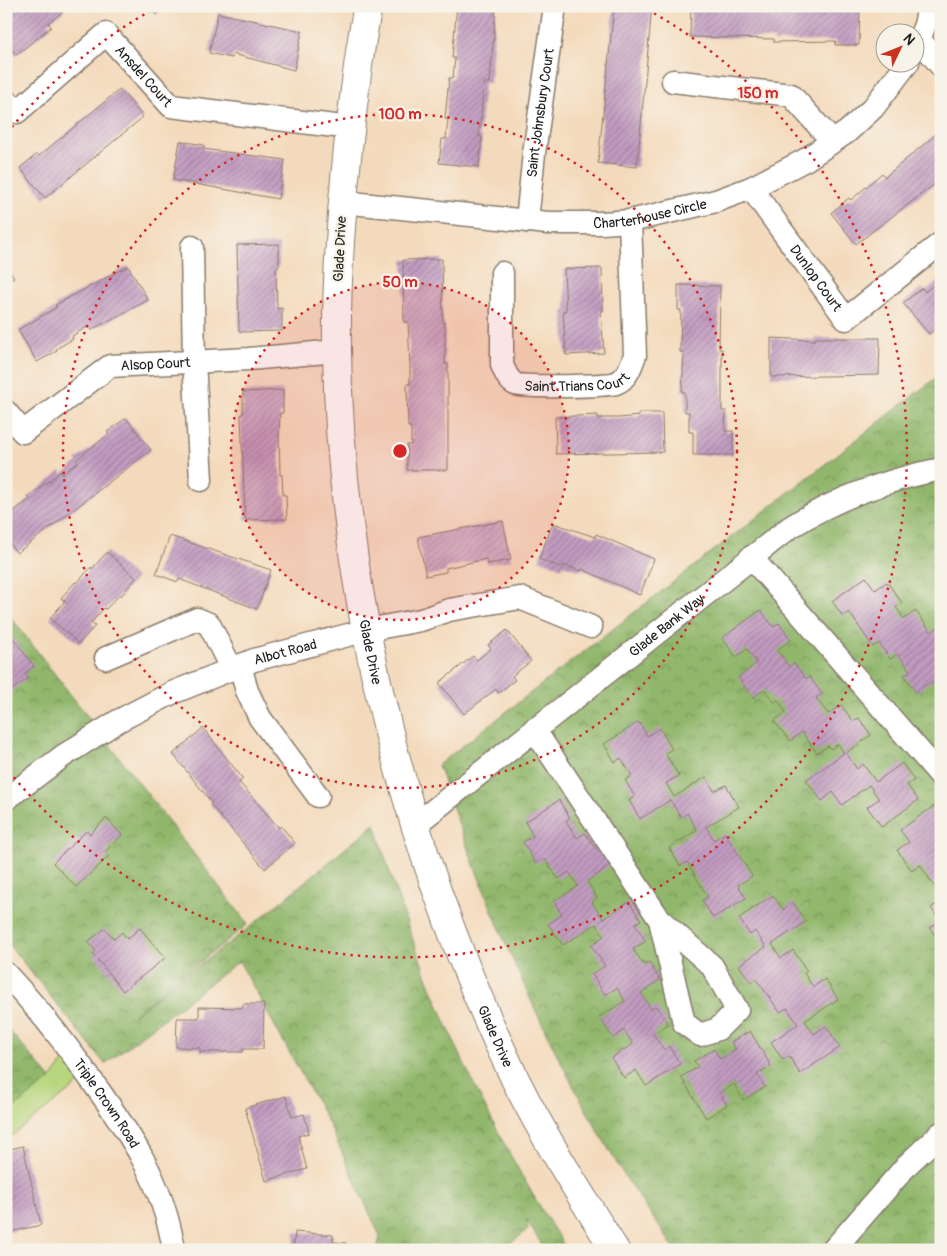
<svg xmlns="http://www.w3.org/2000/svg" width="947" height="1256" font-family="Pangolin,sans-serif">
<style>
.forest{fill:url(#forest-crowns);stroke:#566a44}
.park{fill:#b7d67d;stroke:#6a794c}
.building{fill:url(#building-hatch)}
.lines{fill:none;stroke-linecap:round;stroke-linejoin:round}
.street-casing{stroke:#887b6c;stroke-width:25}
.secondary-casing{stroke:#887b6c;stroke-width:30}
.street{stroke:#fff;stroke-width:22}
.secondary{stroke:#fff;stroke-width:28}
.ring{fill:none;stroke:#d62828;stroke-width:2.5;stroke-dasharray:2.5 5}
.labels{text-anchor:middle;dominant-baseline:central;stroke-width:4.5;stroke-linejoin:round;paint-order:stroke}
.street-label{font-size:14px;fill:#1c1c1c;stroke:#f7f3e8}
.centre{fill:#d62828;stroke:#f7f3e8;stroke-width:2.5}
.ring-label{font-size:15px;text-anchor:middle;font-weight:bold;fill:#d62828;stroke:#f7f3e8;stroke-width:4.5;stroke-linejoin:round;paint-order:stroke}
</style>
<defs>
<pattern id="forest-crowns" width="20" height="18" patternUnits="userSpaceOnUse" patternTransform="scale(1.25)"><rect width="20" height="18" fill="#91b76c"/><path d="M2 6a3 3 0 1 1 6 0M12 15a3 3 0 1 1 6 0" fill="none" stroke="#769458"/></pattern>
<pattern id="building-hatch" width="6" height="6" patternUnits="userSpaceOnUse" patternTransform="scale(1.25)"><rect width="6" height="6" fill="#c29bc1"/><path d="M-1 1l2-2M0 6l6-6M5 7l2-2" fill="none" stroke="#9d7e9c"/></pattern>
</defs>
<rect width="100%" height="100%" fill="#f7f3e8"/>
<filter id="ink" filterUnits="userSpaceOnUse"><feTurbulence type="fractalNoise" baseFrequency=".02" numOctaves="2"/><feDisplacementMap in="SourceGraphic" scale="10" xChannelSelector="R" yChannelSelector="G"/><feConvolveMatrix kernelMatrix="1 2 1 2 8 2 1 2 1" color-interpolation-filters="sRGB"/></filter>
<filter id="wash" filterUnits="userSpaceOnUse"><feTurbulence type="fractalNoise" baseFrequency=".0096" numOctaves="4" result="noise"/><feDisplacementMap in="SourceGraphic" scale="20" xChannelSelector="R" yChannelSelector="G"/><feGaussianBlur stdDeviation="1.12" result="paint"/><feColorMatrix in="noise" values="0 0 0 0 0 0 0 0 0 0 0 0 0 0 0 0 0 1.4 0 .05"/><feComposite in="paint" operator="in"/></filter>
<g filter="url(#wash)">
<rect width="100%" height="100%" fill="#f4dabc"/>
<!-- forest -->
<g class="forest">
<path d="M941,374V1250H675C654,1218 631,1188 612,1155C539,1032 484,900 438,765Z"/>
<path d="M6,611L248,924L133,1015L250,927L375,824C419,976 481,1117 567,1250H545L526,1219L528,1230L501,1250H377L380,1236L329,1124L239,961L105,1064L6,941Z"/>
<path d="M6,1027L51,1079L6,1114Z"/>
</g>
<!-- park -->
<path class="park" d="M71,1052L89,1076L6,1140V1114L51,1079Z"/>
<g id="blocks">
<!-- building -->
<g class="building">
<path d="M12,6H65L63,8L64,11L48,23L51,27L16,55L6,42V11Z"/>
<path d="M149,6H167L156,15Z"/>
<path d="M457,6H496L490,83H484L479,136L482,137L479,167L439,163L442,139H446L448,119H445L449,78H453L455,58H452Z"/>
<path d="M614,6H652L637,167L598,163Z"/>
<path d="M691,6H860L859,45H835L836,41L774,42V39L690,37Z"/>
<path d="M218,13L302,31L294,70L233,54L232,58L209,53Z"/>
<path d="M120,89L143,117L45,198L20,168L37,154L39,156Z"/>
<path d="M941,130L940,180L856,244L831,213L849,198L851,200L882,173L885,177Z"/>
<path d="M180,141L204,145L203,149L285,160L278,199L173,180Z"/>
<path d="M279,244V267H276L277,309L282,308V331L239,332L237,245Z"/>
<path d="M442,259L443,323H445V364H448V470H407V445H411V427H408L407,384H410V365L408,322H404L403,260Z"/>
<path d="M128,266L148,300L91,330L89,326L72,336L73,339L56,349L57,351L37,362L18,330L57,307L55,305Z"/>
<path d="M6,268L14,277L6,283Z"/>
<path d="M602,268L603,311H601L604,353L566,355L563,311H566L564,269Z"/>
<path d="M941,279V325L929,334L903,303L922,288L925,292Z"/>
<path d="M678,285L720,286L719,349H722V411H726L725,431H733V455H693V432H689V412H685V392H682L684,352H680L681,310H678Z"/>
<path d="M771,338L815,340V338H880L879,375L771,377Z"/>
<path d="M283,390V413H280L279,434L280,475H282L283,495H286L287,519L245,520L241,414H243V392Z"/>
<path d="M639,413H662L663,452L556,454L555,417L598,415V418H619L639,416Z"/>
<path d="M126,418L151,450L17,553L6,539V513L12,509L14,511L30,499L28,497L61,471L62,474L78,462L76,460L109,434L107,432Z"/>
<path d="M503,521L511,560L487,564L486,559L446,568V572L426,576L418,537Z"/>
<path d="M553,523L595,537L596,534L654,559L640,595L582,569L581,571L563,565L562,568L539,559Z"/>
<path d="M170,536L271,570L257,609L179,579L178,582L156,574Z"/>
<path d="M107,552L136,578L121,596L120,594L106,609L104,608L91,623L95,626L79,644L50,618L65,601L61,598L75,582L77,583L91,567L92,569Z"/>
<path d="M866,577L875,590L887,582L902,603L896,607L904,619L916,611L931,632L938,627L941,631V675L916,692L904,675L910,671L898,654L890,659L879,643L873,647L849,612L843,617L832,601Z"/>
<path d="M761,610L773,627L779,623L791,640L777,650L789,667L794,663L806,679L809,676L822,694L816,698L828,714L841,705L853,721L859,718L871,735L846,753L857,769L863,764L876,782L902,763L914,780L907,785L918,800L882,827L867,807L879,799L869,785L842,805L833,792L822,801L806,780L844,753L838,744L831,749L828,746L817,753L802,732L790,741L774,721L786,712L778,700L774,702L764,689L753,698L738,677L757,663L747,649L736,657L722,638Z"/>
<path d="M507,630L531,661L512,676L515,680L498,693L496,689L464,714L439,683L473,656L477,660L491,649L488,645Z"/>
<path d="M13,638L34,666L25,673L28,678L6,695V643Z"/>
<path d="M639,722L647,736L660,728L672,749L665,753L679,776L666,783L674,797L706,777L714,791L726,785L739,807L706,827L714,840L725,833L752,876L738,885L746,898L713,918L702,900L708,897L687,862L680,866L669,848L697,830L687,813L681,817L670,800L640,819L629,800L635,797L625,780L632,776L621,758L615,762L604,744Z"/>
<path d="M203,728L243,779L239,782L279,828L281,826L295,843L265,869L210,804L212,803L173,754Z"/>
<path d="M559,800L570,818L566,821L577,838L585,833L597,850L601,846L613,864L587,881L597,898L592,902L603,919L629,902L641,920L635,924L646,941L633,949L644,965L649,962L660,980L641,993L651,1009L656,1006L668,1024L653,1034L664,1050L669,1046L680,1064L646,1086L636,1070L624,1078L611,1058L633,1044L624,1030L613,1038L599,1017L625,1001L617,988L605,995L592,974L605,966L591,945L604,936L596,924L563,945L548,924L562,915L554,901L578,886L569,872L558,879L545,859L536,864L523,842L533,836L525,822Z"/>
<path d="M934,806L941,815V883L935,887L920,865L912,871L897,850L909,842L900,830Z"/>
<path d="M106,818L122,835L105,852L109,856L76,887L53,863L86,831L90,834Z"/>
<path d="M773,895L783,910L793,902L806,922L772,944L781,958L793,950L807,971L804,973L813,987L825,979L838,999L805,1021L814,1034L826,1026L840,1047L800,1074L789,1056L783,1060L771,1042L798,1024L787,1008L780,1012L756,979L751,983L739,965L766,947L755,931L750,935L739,918Z"/>
<path d="M941,901V944L930,928L940,921L931,908Z"/>
<path d="M105,928L114,939L122,932L127,939L140,928L165,958L123,991L93,954L96,951L88,942Z"/>
<path d="M243,1004H264L263,1049H243V1052H200V1048L176,1047L177,1018H199V1007L243,1008Z"/>
<path d="M750,1031L771,1066L757,1074L765,1087L743,1100L734,1084L720,1093L727,1105L706,1118L681,1077L698,1067L694,1061L714,1049L720,1059L736,1049L731,1042Z"/>
<path d="M286,1096L292,1117L304,1114L309,1133L298,1136L307,1169L266,1181L245,1108Z"/>
<path d="M23,1146L41,1225L6,1233V1150Z"/>
<path d="M295,1232L333,1235V1242L346,1243L345,1250H293Z"/>
</g>
</g>
</g>
<g filter="url(#ink)">
<use href="#blocks" fill-opacity="0" stroke="#887b6c" stroke-width="1"/>
<g class="lines">
<defs>
<g id="street">
<path d="M920,40L941,66"/>
<path d="M914,51L925,25L929,6"/>
<path d="M673,81L791,95L832,141"/>
<path id="s1" d="M6,100L17,112L106,34L171,106L351,128"/>
<path id="s2" d="M751,188L846,319L941,243"/>
<path id="s3" d="M342,202L548,223H602L630,221L716,201L751,188L805,160L847,132L873,108L908,62"/>
<path id="s4" d="M527,221L534,153L555,6"/>
<path d="M192,247L194,362L201,480"/>
<path id="s5" d="M502,273V365C505,372 508,380 515,384C523,388 606,386 616,383C627,379 631,366 635,355L630,221"/>
<path id="s6" d="M6,412L23,432L110,366L249,359L337,351"/>
<path d="M751,557L941,776"/>
<path d="M106,658L197,619L209,624L231,668"/>
<path d="M240,665L247,691L260,718L318,796"/>
<path d="M534,729L660,920L712,966L737,1010L718,1029L700,1035L684,1023L660,920"/>
<path id="s7" d="M6,799L63,756L118,721L172,693L254,660L367,630L421,620L449,610L520,598L591,627"/>
<path id="s8" d="M415,825L789,528C836,498 886,480 941,469"/>
<path id="s9" d="M6,974C37,1007 66,1044 92,1081C131,1135 163,1182 174,1250"/>
<path d="M833,1250L908,1164L941,1133"/>
</g>
<g id="secondary">
<path id="s10" d="M368,6C358,53 354,101 348,148C341,215 336,283 337,350C340,600 408,856 516,1081C545,1139 580,1194 615,1250"/>
</g>
</defs>
<!-- street casing -->
<use href="#street" class="street-casing"/>
<!-- secondary casing -->
<use href="#secondary" class="secondary-casing"/>
<!-- street -->
<use href="#street" class="street"/>
<!-- secondary -->
<use href="#secondary" class="secondary"/>
</g>
</g>
<!-- distance rings -->
<circle cx="400" cy="451" r="169" fill="#d62828" fill-opacity=".12"/>
<g class="ring">
<circle cx="400" cy="451" r="169"/>
<circle cx="400" cy="451" r="337"/>
<path d="M7 133A506 506 0 0 1 159 6M641 6A506 506 0 1 1 7 769"/>
</g>
<g class="labels">
<!-- street labels -->
<g class="street-label">
<text stroke="none"><textPath href="#s1" startOffset="191">Ansdel Court</textPath></text>
<text stroke="none"><textPath href="#s4" startOffset="109">Saint Johnsbury Court</textPath></text>
<text stroke="none"><textPath href="#s3" startOffset="310">Charterhouse Circle</textPath></text>
<text transform="translate(340 249) rotate(-87)">Glade Drive</text>
<text stroke="none"><textPath href="#s2" startOffset="111">Dunlop Court</textPath></text>
<text stroke="none"><textPath href="#s6" startOffset="181">Alsop Court</textPath></text>
<text stroke="none"><textPath href="#s5" startOffset="178">Saint Trians Court</textPath></text>
<text stroke="none"><textPath href="#s8" startOffset="321">Glade Bank Way</textPath></text>
<text stroke="none"><textPath href="#s7" startOffset="318">Albot Road</textPath></text>
<text stroke="none"><textPath href="#s10" startOffset="650">Glade Drive</textPath></text>
<text stroke="none"><textPath href="#s10" startOffset="1055">Glade Drive</textPath></text>
<text stroke="none"><textPath href="#s9" startOffset="164">Triple Crown Road</textPath></text>
</g>
</g>
<circle cx="400" cy="451" r="8" class="centre"/>
<g class="ring-label">
<text x="758" y="98">150 m</text>
<text x="400" y="119">100 m</text>
<text x="400" y="287">50 m</text>
</g>
<!-- margin -->
<rect width="947" height="1256" fill="none" stroke="#f7f3e8" stroke-width="25"/>
<!-- north arrow -->
<g transform="translate(900 48) rotate(47)"><circle r="24" fill="#f7f3e8" stroke="#9f9d96"/>
<path d="M0-4L9 19L0 12L-9 19Z" fill="#c8321e"/>
<text y="-8" font-size="14" font-weight="bold" text-anchor="middle" fill="#1c1c1c">N</text>
</g>
</svg>
